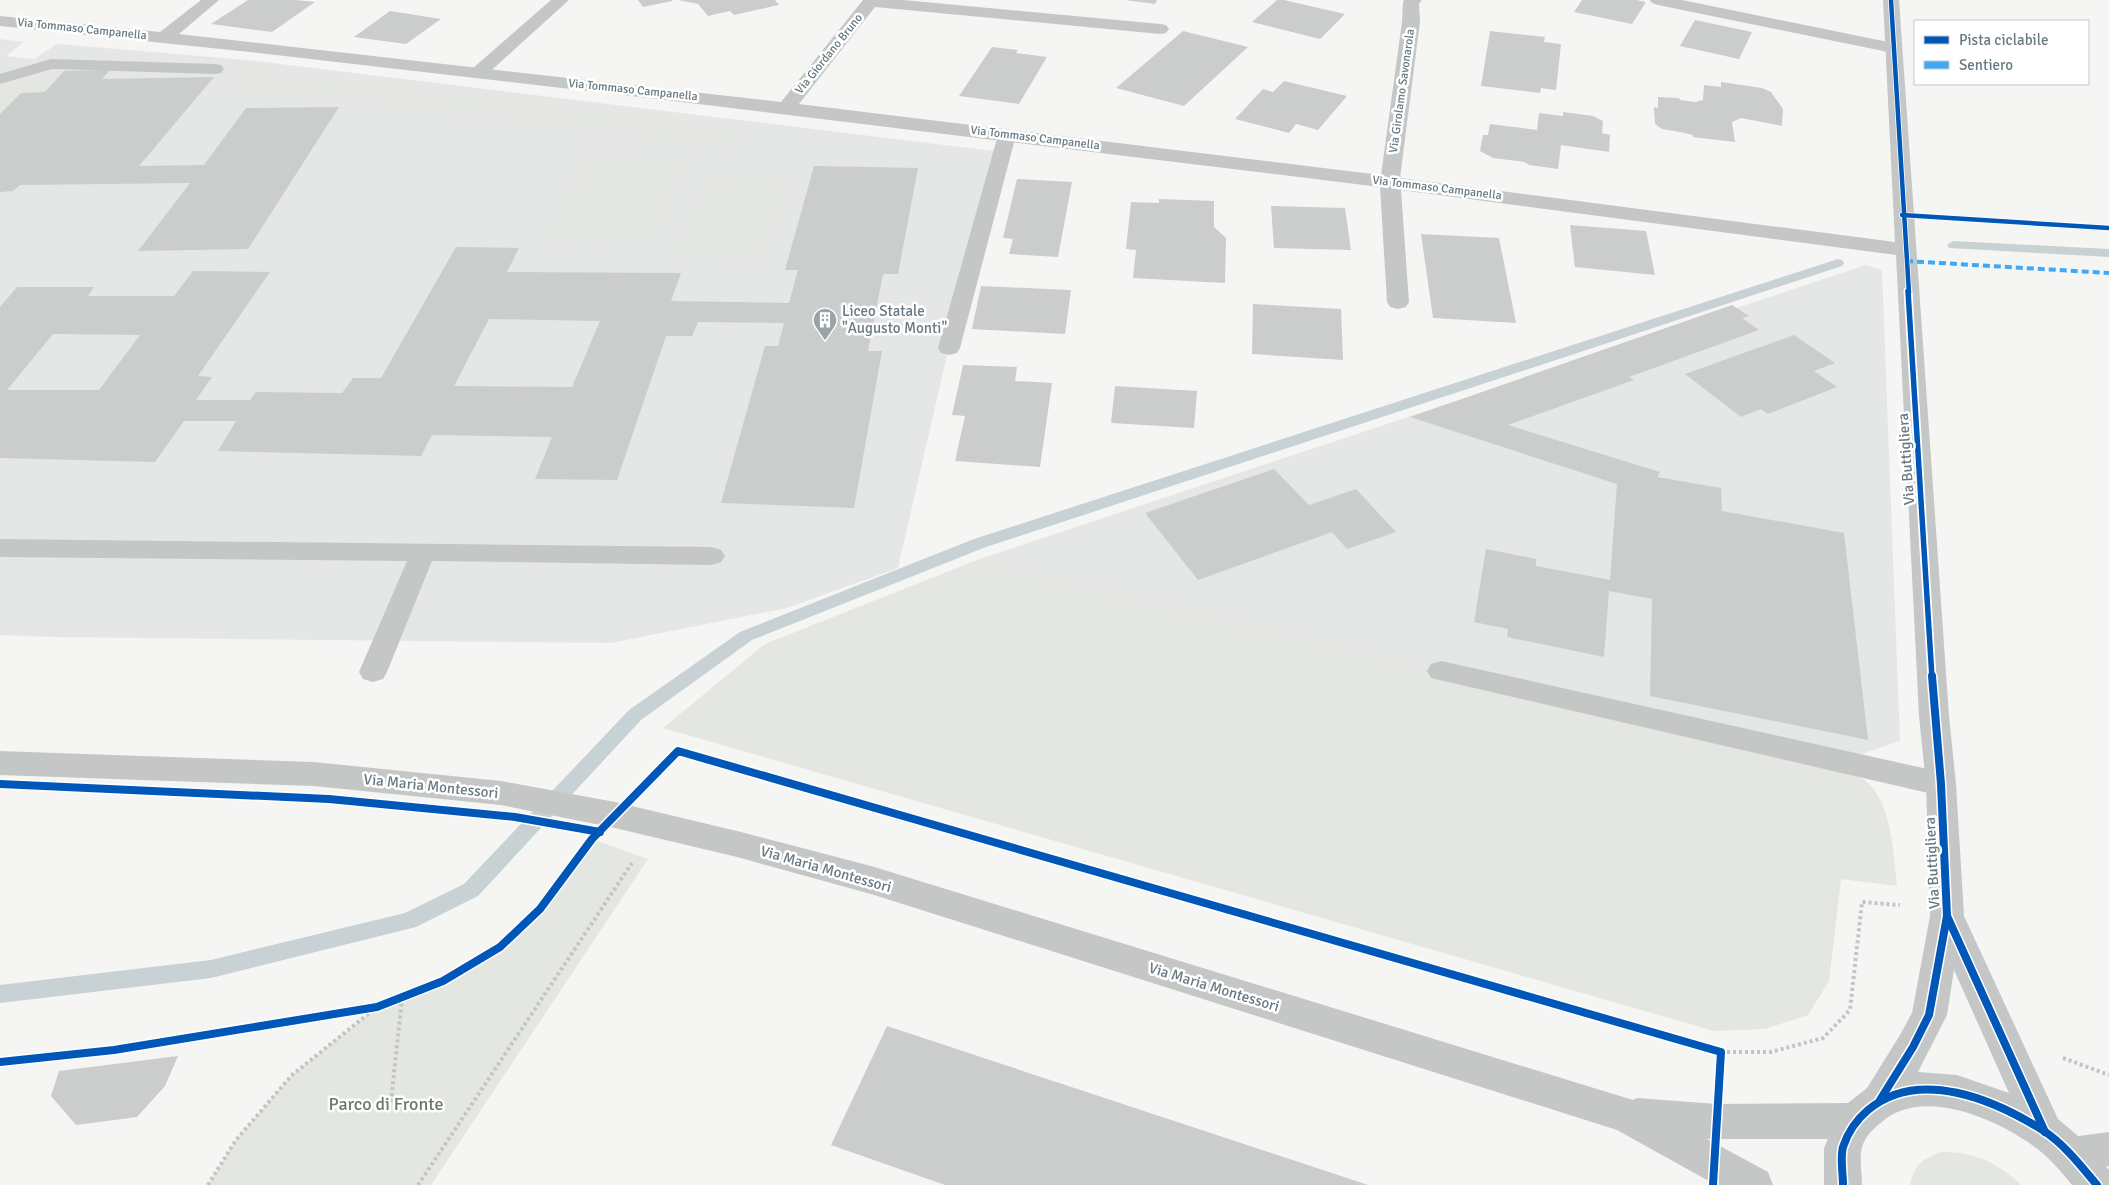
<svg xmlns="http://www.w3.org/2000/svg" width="2109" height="1185" font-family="Signika,sans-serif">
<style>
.built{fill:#e5e6e6}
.green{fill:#e4e6e1}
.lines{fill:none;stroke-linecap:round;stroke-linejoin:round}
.stream{fill:#c8d1d3;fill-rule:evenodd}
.building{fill:#cbcdcd;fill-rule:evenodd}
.path{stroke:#c3c5c5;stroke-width:4;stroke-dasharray:3 3;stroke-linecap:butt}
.service{fill:#c5c7c7;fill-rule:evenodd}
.minor{fill:#c5c7c7;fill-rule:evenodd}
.quiet{stroke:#3fa9f5;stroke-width:4;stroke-dasharray:7 4;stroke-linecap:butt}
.cycleway-far2-casing{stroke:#fff;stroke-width:6}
.cycleway-far1-casing{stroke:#fff;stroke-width:9}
.cycleway-casing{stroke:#fff;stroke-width:11}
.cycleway-far2{stroke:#0057b8;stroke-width:4.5}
.cycleway-far1{stroke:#0057b8;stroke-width:5.5}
.cycleway{stroke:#0057b8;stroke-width:8}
.labels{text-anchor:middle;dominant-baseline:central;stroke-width:5;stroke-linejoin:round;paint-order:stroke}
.far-street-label{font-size:12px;fill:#677981;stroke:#fff}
.poi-label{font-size:15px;fill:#677981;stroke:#fff;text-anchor:start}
.street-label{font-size:15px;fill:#677981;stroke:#fff}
.near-park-label{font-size:18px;fill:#6c7965;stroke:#fff}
</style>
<rect width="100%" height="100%" fill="#f5f5f4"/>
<!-- built -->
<g class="built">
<path d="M0,39L24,42L6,56L34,59L57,44L247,60L994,151L898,568L787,608L611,643L54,637L0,635Z"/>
<path d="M1866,265L1882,270L1900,741L1832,764L977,560Z"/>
</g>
<!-- green -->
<g class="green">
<path d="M244,68L741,127L727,145L222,85Z"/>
<path d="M64,71L45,92L21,93L0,114V85Z"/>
<path d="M590,152L691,154L650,246L544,242Z"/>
<path d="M706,176L789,179L760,259L671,256Z"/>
<path d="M977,560L1832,764C1842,769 1854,772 1863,779C1891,798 1894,854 1897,886L1841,879L1829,981L1808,1015L1765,1029L1714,1031L663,728L765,644Z"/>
<path d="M592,839L648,859L431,1185H208L236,1140L292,1075L377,1007L443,981L500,947L540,909Z"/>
<path d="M1941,1152C1976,1152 1996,1162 2021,1185H1910C1915,1164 1922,1159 1941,1152Z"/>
</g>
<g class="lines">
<!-- stream -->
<g class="stream">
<path d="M1953,241L2109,249V257L1949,248L1947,245Z"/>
<path d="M1838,259L1842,260L1844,263L1842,266L986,547L752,640L641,720L478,896L416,927L211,978L0,1003V985L211,960L405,913L464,884L629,710L740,632L974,539Z"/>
</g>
</g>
<!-- building -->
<g class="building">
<path d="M248,0H296L315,2L272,32L211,24Z"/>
<path d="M638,0H672V1L643,7Z"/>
<path d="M678,0H775L779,5L734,15L730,11L708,16L698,4Z"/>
<path d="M1125,0H1157L1155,4Z"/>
<path d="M1277,0H1284L1345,14L1320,39L1252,22Z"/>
<path d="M1582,0H1636L1646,2L1632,24L1574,12Z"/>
<path d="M390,11L441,19L406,44L354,37Z"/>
<path d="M1695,20L1752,32L1739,59L1680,46Z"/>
<path d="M1183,31L1248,47L1184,106L1116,88Z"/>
<path d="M1490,31L1545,37L1544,42L1561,44L1556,90L1541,88L1540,93L1481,86Z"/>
<path d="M992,47L1018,50L1016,53L1047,57L1019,104L959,96Z"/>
<path d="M110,70L102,79L214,77L139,166L204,165L246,108L339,107L248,249L138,251L190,183L20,185L13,191L0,192V114L21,93L45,92L64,71Z"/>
<path d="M1284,81L1347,96L1318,130L1296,124L1289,133L1235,119L1263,89L1273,92Z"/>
<path d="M1721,82L1762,88L1771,92L1783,109L1782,126L1741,118L1732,122L1735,142L1693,137V135L1680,132L1662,129L1655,124L1654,107L1658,108V97L1679,98L1680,100L1695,102L1703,100L1704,85L1721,87Z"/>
<path d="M1563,112L1593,116L1603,121L1602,133L1610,135L1609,152L1561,145L1558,169L1529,165L1525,162L1493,158L1480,151L1483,135H1488L1490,124L1537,130L1539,113L1563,116Z"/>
<path d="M814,166L918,168L898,274H883L868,351H882L854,508L721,503L765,346H778L784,323L698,322L692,336H666L617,480L535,479L552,437L432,435L421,456L218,451L236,421H184L155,462L0,458V307L17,287H94L88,296H174L193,271L270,272L198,376L212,377L196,400H250L256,392L342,393L353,378H381L456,247L519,248L507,272L681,273L671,301L789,303L798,270H785ZM489,319L600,321L572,387L454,386ZM53,334L140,335L99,390H7Z"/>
<path d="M1017,179L1072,182L1058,257L1009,254L1013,239L1003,238Z"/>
<path d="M1159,199L1214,201V227L1226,238L1225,283L1133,278L1136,250L1126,249L1131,202L1159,203Z"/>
<path d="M1271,206L1345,208L1351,250L1274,248Z"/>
<path d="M1570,225L1646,231L1655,275L1575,267Z"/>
<path d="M1421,234L1499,238L1516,323L1433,318Z"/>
<path d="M981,286L1071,290L1065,334L972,329Z"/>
<path d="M1253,304L1341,309L1343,360L1252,354Z"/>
<path d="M1732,305L1749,316L1742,318L1759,330L1629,377L1634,380L1508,425L1660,472L1657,477L1721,488L1722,511L1844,533L1868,740L1650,696L1652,599L1609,591L1604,657L1507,637L1508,629L1474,622L1486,549L1536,559V566L1610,580L1617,484L1410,417Z"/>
<path d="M1794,335L1835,363L1814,371L1837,387L1768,414L1761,409L1741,417L1685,374Z"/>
<path d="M963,365L1017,367L1015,381L1052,383L1040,467L955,461L965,416L952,415Z"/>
<path d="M1115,386L1197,391L1194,428L1111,423Z"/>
<path d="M1274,469L1309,505L1356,489L1396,532L1347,549L1332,532L1198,580L1145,513Z"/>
<path d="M887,1026L1368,1185H945L831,1145Z"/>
<path d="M178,1056L165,1086L137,1117L76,1125L51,1096L59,1071Z"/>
</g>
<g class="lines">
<!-- path -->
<g class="path">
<path d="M1721,1052H1771L1823,1038L1850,1010L1862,902L1900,905"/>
<path d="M2063,1058L2109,1075"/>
<path d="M391,1102L402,998"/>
<path d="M208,1185L236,1140L292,1075L377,1007"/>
<path d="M418,1185L632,863"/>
</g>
<!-- service -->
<g class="service">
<path d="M551,0H569L484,77L478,78L472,77L469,73L472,69Z"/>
<path d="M1650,0H1682L1893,43L1899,44L1901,48L1899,52L1893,53L1658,5L1652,3Z"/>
<path d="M51,59L215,64L221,65L224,69L221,73L215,74L52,69L0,84V74Z"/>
<path d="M1007,130L1013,131L1016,135L960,348L957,353L949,355L941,353L938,348L998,135L1001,131Z"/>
<path d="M0,539L712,547L721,550L725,556L721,562L712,565L432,561L387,672L383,679L373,682L363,679L359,672L407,561L0,557Z"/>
<path d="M1441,661L1941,772L1951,776L1956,784L1951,792L1941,796L1431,678L1427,671L1431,664Z"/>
<path d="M2109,1132V1166L2071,1171L2058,1166L2053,1154L2058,1142L2071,1137Z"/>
</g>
<!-- minor -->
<path class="minor" d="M201,0H219L179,34L781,102L863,0H903L1160,24L1166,25L1169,29L1166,33L1160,34L875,7L799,104L1381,175L1402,22L1403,2L1404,0H1422L1419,4L1420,22L1400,178L1895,242L1883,0H1899L1949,716L1956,784L1964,916L2058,1119L2084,1141L2109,1170V1185H2072C2060,1170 2048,1156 2032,1145C1996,1119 1923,1087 1883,1121C1874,1128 1866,1135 1862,1147C1859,1158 1862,1173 1862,1185H1824V1148L1828,1139H1707L1768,1172L1773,1185H1716L1617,1130L871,894L737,857L615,828L501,805L314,786L0,775V751L314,762L501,781L615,802L737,831L871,866L1633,1100L1637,1098L1717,1104L1848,1103L1867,1088L1900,1035L1912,1013L1930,916L1926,784L1919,716L1896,255L1401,190L1409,302L1406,307L1398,309L1390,307L1387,302L1380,187L657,99L240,51L0,26V16L160,32ZM1954,970L2009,1093L1957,1075L1918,1072L1947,1015Z"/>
<!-- quiet -->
<path class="quiet" d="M1906,261L2109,273"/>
<defs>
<g id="cycleway-far2">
<path d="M1891,0L1909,293"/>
<path d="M1902,215L2109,228"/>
</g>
<path id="cycleway-far1" d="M1908,291L1932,678"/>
<g id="cycleway">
<path d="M0,784L329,799L515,817L600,832"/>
<path d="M1947,916L2045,1132"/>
<path d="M0,1062L114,1050L377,1007L443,981L500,947L540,909L592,839L678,751L1721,1052L1713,1185"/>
<path d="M1880,1100L1913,1047L1929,1015L1947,916L1941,784L1932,676"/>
<path d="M1843,1185C1843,1173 1840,1158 1843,1147C1848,1132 1856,1120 1868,1110C1919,1067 1995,1100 2044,1131C2065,1145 2081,1166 2097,1185"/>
</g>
</defs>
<!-- cycleway-far2 casing -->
<use href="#cycleway-far2" class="cycleway-far2-casing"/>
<!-- cycleway-far1 casing -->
<use href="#cycleway-far1" class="cycleway-far1-casing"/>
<!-- cycleway casing -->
<use href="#cycleway" class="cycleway-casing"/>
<!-- cycleway-far2 -->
<use href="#cycleway-far2" class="cycleway-far2"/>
<!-- cycleway-far1 -->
<use href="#cycleway-far1" class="cycleway-far1"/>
<!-- cycleway -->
<use href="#cycleway" class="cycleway"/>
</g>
<!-- icons -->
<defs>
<symbol id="building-pin" viewBox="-11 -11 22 30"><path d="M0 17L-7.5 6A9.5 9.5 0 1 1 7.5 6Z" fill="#99a4a9" stroke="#fff"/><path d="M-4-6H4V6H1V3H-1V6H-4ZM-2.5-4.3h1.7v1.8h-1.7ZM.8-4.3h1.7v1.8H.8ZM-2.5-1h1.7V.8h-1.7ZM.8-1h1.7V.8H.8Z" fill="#fff"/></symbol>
</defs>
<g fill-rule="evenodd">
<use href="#building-pin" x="811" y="306" width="28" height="38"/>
</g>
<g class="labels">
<!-- far-street labels -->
<g class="far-street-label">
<text transform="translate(82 29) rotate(6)">Via Tommaso Campanella</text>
<text transform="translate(829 54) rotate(-51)">Via Giordano Bruno</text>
<text transform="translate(633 90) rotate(6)">Via Tommaso Campanella</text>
<text transform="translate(1402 91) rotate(-82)">Via Girolamo Savonarola</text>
<text transform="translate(1035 138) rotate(7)">Via Tommaso Campanella</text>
<text transform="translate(1437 188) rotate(7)">Via Tommaso Campanella</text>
</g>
<!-- poi labels -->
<g class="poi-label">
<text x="842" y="311">Liceo Statale<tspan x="842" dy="17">"Augusto Monti"</tspan></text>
</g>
<!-- street labels -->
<g class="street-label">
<text transform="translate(1906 459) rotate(-94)">Via Buttigliera</text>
<text transform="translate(431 786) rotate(6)">Via Maria Montessori</text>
<text transform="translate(1932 863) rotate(-93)">Via Buttigliera</text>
<text transform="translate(826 869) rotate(16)">Via Maria Montessori</text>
<text transform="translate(1214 987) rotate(17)">Via Maria Montessori</text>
</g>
<!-- near-park labels -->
<g class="near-park-label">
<text x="386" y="1104">Parco di Fronte</text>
</g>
</g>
<!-- legend -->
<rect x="1914" y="20" width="175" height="65" fill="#ffffff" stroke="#c2c9cd"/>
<rect x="1924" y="36" width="25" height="8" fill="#0057b8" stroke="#c2c9cd"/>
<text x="1959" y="45" font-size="15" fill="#677981">Pista ciclabile</text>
<rect x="1924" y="61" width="25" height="8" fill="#3fa9f5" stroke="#c2c9cd"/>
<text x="1959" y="70" font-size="15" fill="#677981">Sentiero</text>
</svg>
